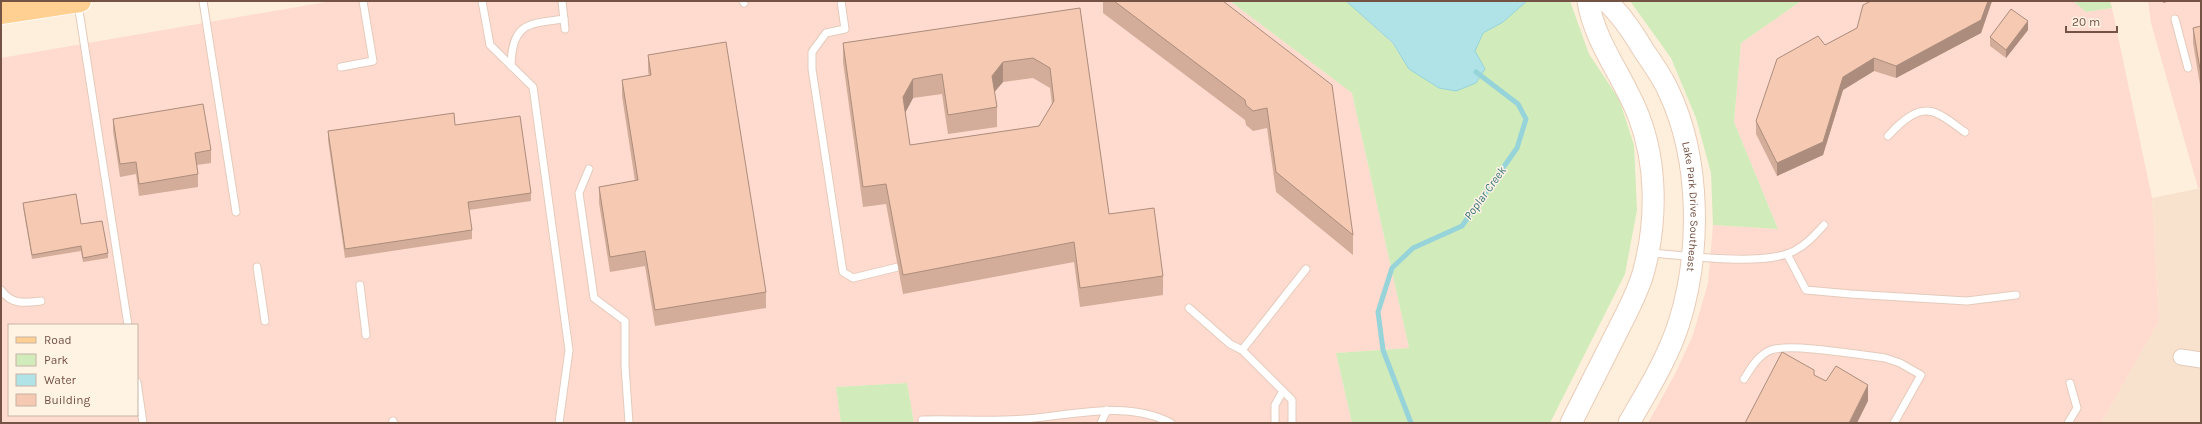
<svg xmlns="http://www.w3.org/2000/svg" width="2202" height="424" font-family="Karla,sans-serif">
<style>
.residential{fill:#f8e2cd}
.commercial{fill:#ffdacf;fill-rule:evenodd}
.green{fill:#d1ebbb}
.water{fill:#b0e3e7;stroke:#96d4da}
.lines{fill:none;stroke-linecap:round;stroke-linejoin:round}
.stream{stroke:#96d4da;stroke-width:5}
.lane-casing{stroke:#e4cbbb;stroke-width:9}
.street-casing{stroke:#e4cbbb;stroke-width:17}
.secondary-casing{stroke:#e9ccb8;stroke-width:23}
.primary-casing{stroke:#fff;stroke-width:24}
.lane{stroke:#fff;stroke-width:7}
.street{stroke:#fff;stroke-width:15}
.secondary{stroke:#fff;stroke-width:21}
.primary{stroke:#ffd092;stroke-width:22}
.wall{fill:#d3ad99;fill-rule:evenodd}
.shaded-wall{fill:#ac8d7d}
.building{fill:#f5c9b2;stroke:#ac8d7d;fill-rule:evenodd}
.labels{text-anchor:middle;dominant-baseline:central;stroke-width:3;stroke-linejoin:round;paint-order:stroke}
.street-label{font-size:11px;fill:#745244;stroke:#fff3e4}
.water-label{font-size:12px;font-style:italic;fill:#37747c;stroke:#fff3e4}
</style>
<rect width="100%" height="100%" fill="#feefdc"/>
<!-- residential -->
<path class="residential" d="M2201,188V423H2101L2159,321L2152,198Z"/>
<!-- commercial -->
<g class="commercial">
<path d="M332,1H1230L1352,93L1409,348L1336,353L1352,423H914L907,383L836,387L841,423H1V58ZM9,325H137V415H9Z"/>
<path d="M1801,1H2073L2086,12L2112,8L2152,198L2159,321L2101,423H1648L1675,374L1693,335L1708,283L1713,225L1778,229L1734,122L1741,43Z"/>
<path d="M2148,1H2201V188H2198L2151,23Z"/>
</g>
<!-- green -->
<g class="green">
<path d="M1230,1H1346L1393,44L1409,69L1475,51L1483,33L1503,22L1527,1H1570L1589,54L1619,99L1634,145L1637,210L1625,274L1550,423H1352L1336,353L1409,348L1352,93Z"/>
<path d="M1630,1H1801L1741,43L1734,122L1778,229L1713,225L1711,173L1696,118L1671,58Z"/>
<path d="M2073,1H2110L2112,8L2086,12Z"/>
<path d="M907,383L914,423H841L836,387Z"/>
</g>
<!-- water -->
<path class="water" d="M1346,1H1527L1503,22L1483,33L1475,51L1485,69L1476,83L1456,91L1439,88L1409,69L1393,43Z"/>
<g class="lines">
<!-- stream -->
<path class="stream" d="M1411,423L1383,350L1378,312L1392,268L1413,248L1462,226L1517,148L1526,119L1518,104L1476,72"/>
<defs>
<g id="lane">
<path d="M203,1L236,212"/>
<path d="M482,1L490,45L533,87L569,350L559,423"/>
<path d="M562,1L565,29"/>
<path d="M743,1L744,3"/>
<path d="M841,1L845,29L826,33L812,52V69L843,272L853,278L898,267"/>
<path d="M78,4L128,325"/>
<path d="M2175,19L2188,68"/>
<path d="M511,66C512,23 527,24 564,19"/>
<path d="M341,67L373,61L363,1"/>
<path d="M1888,136C1899,124 1917,105 1936,113C1946,117 1956,126 1965,132"/>
<path d="M589,169L579,193L594,298L625,321V366L629,423"/>
<path d="M1650,253C1686,255 1763,267 1794,251C1806,245 1815,235 1824,225"/>
<path d="M1787,254L1806,290L1851,294L1967,301L2016,295"/>
<path d="M257,267L265,321"/>
<path d="M360,285L366,335"/>
<path d="M1,290C12,305 24,303 41,301"/>
<path d="M1189,308L1230,344L1242,350L1292,400V423"/>
<path d="M1242,350L1306,269"/>
<path d="M1744,379C1751,368 1758,355 1771,350C1791,343 1860,355 1885,358L1900,363L1921,375L1894,423"/>
<path d="M137,382L143,423"/>
<path d="M922,420C956,419 992,422 1026,419C1073,415 1127,400 1171,423"/>
<path d="M393,421L394,423"/>
<path d="M1101,423L1107,410"/>
<path d="M1275,423V405L1283,391"/>
<path d="M2068,423L2077,408L2070,383"/>
</g>
<path id="street" d="M2181,357L2201,360"/>
<g id="secondary">
<path id="s1" d="M1606,1C1621,14 1634,34 1644,51C1653,64 1663,78 1669,92C1701,160 1701,253 1679,323C1668,358 1647,391 1629,423"/>
<path d="M1571,423C1587,391 1603,360 1619,328C1628,310 1639,290 1644,270C1657,221 1657,164 1639,117C1624,77 1595,44 1588,1"/>
</g>
<path id="primary" d="M1,13L80,1"/>
</defs>
<!-- lane casing -->
<use href="#lane" class="lane-casing"/>
<!-- street casing -->
<use href="#street" class="street-casing"/>
<!-- secondary casing -->
<use href="#secondary" class="secondary-casing"/>
<!-- primary casing -->
<use href="#primary" class="primary-casing"/>
<!-- lane -->
<use href="#lane" class="lane"/>
<!-- street -->
<use href="#street" class="street"/>
<!-- secondary -->
<use href="#secondary" class="secondary"/>
<!-- primary -->
<use href="#primary" class="primary"/>
</g>
<!-- wall -->
<g class="wall">
<path d="M1103,1H1223L1353,235V255L1276,192L1267,128L1253,131L1246,125L1245,120L1103,13Z"/>
<path d="M1871,1H1992L1981,33L1896,78L1874,71L1843,90L1823,155L1777,176L1756,134V121L1825,45L1857,28Z"/>
<path d="M1080,8L1109,214L1163,276V295L1080,307L1074,262L903,294L886,204L863,207L843,62V43ZM1033,78L1050,88L1052,105L1039,126L910,145L905,113L913,98L942,94L948,134L997,127V107L994,92L1003,82Z"/>
<path d="M2201,26V91L2193,43V28Z"/>
<path d="M2028,30L2006,58L1990,46V37Z"/>
<path d="M648,55L766,292V308L655,326L645,266L610,272L599,203V187L635,181L622,96V80L649,76L648,71Z"/>
<path d="M113,119L211,150V163L197,165L198,174V187L139,196L136,174L120,177L113,131Z"/>
<path d="M455,125L531,193V201L469,210L472,230V239L345,258L328,140V131Z"/>
<path d="M23,203L81,224L108,253V258L83,262L81,251L32,259L23,207Z"/>
</g>
<!-- shaded-wall -->
<g class="shaded-wall">
<path d="M1988,1H1992L1981,33L1896,78V66Z"/>
<path d="M2163,1H2171L2163,3Z"/>
<path d="M2028,21V30L2006,58V50Z"/>
<path d="M1874,58V71L1843,90L1823,155L1777,176V163L1843,77Z"/>
<path d="M1003,62V82L992,95V76Z"/>
<path d="M913,79V98L903,117V97Z"/>
<path d="M1868,385V401L1857,423H1849Z"/>
</g>
<!-- building -->
<g class="building">
<path d="M1114,1H1223L1332,85L1353,235L1276,172L1267,108L1253,111L1246,105L1245,100Z"/>
<path d="M1871,1H1988L1981,20L1896,66L1874,58L1843,77L1823,142L1777,163L1756,121L1777,59L1818,36L1825,45L1857,28L1863,5Z"/>
<path d="M1080,8L1109,214L1154,208L1163,276L1080,288L1074,242L903,275L886,184L863,187L843,43ZM1033,58L1050,68L1054,101L1039,126L910,145L903,97L913,79L942,74L948,115L997,107L992,76L1003,62Z"/>
<path d="M2011,9L2028,21L2006,50L1990,37Z"/>
<path d="M2201,26V75L2193,28Z"/>
<path d="M726,42L766,292L655,310L645,251L610,257L599,187L638,180L622,80L651,75L648,55Z"/>
<path d="M203,104L211,150L195,153L198,174L139,184L136,162L120,164L113,119Z"/>
<path d="M454,113L455,125L520,116L531,193L468,202L472,230L345,249L328,131Z"/>
<path d="M76,194L81,224L102,221L108,253L83,258L81,246L32,255L23,203Z"/>
<path d="M1782,352L1814,370V375L1826,381L1836,366L1868,385L1849,423H1745Z"/>
</g>
<g class="labels">
<!-- street labels -->
<g class="street-label">
<text stroke="none"><textPath href="#s1" startOffset="229">Lake Park Drive Southeast</textPath></text>
</g>
<!-- water labels -->
<g class="water-label">
<text transform="translate(1485 193) rotate(-54)">Poplar Creek</text>
</g>
</g>
<!-- border -->
<rect width="2202" height="424" fill="none" stroke="#745244" stroke-width="4"/>
<!-- legend -->
<rect x="8" y="324" width="130" height="92" fill="#fff3e4" stroke="#c7b3a4"/>
<rect x="16" y="337" width="20" height="6" fill="#ffd092" stroke="#c7b3a4"/>
<text x="44" y="344" font-size="12" fill="#745244">Road</text>
<rect x="16" y="354" width="20" height="12" fill="#d1ebbb" stroke="#c7b3a4"/>
<text x="44" y="364" font-size="12" fill="#745244">Park</text>
<rect x="16" y="374" width="20" height="12" fill="#b0e3e7" stroke="#c7b3a4"/>
<text x="44" y="384" font-size="12" fill="#745244">Water</text>
<rect x="16" y="394" width="20" height="12" fill="#f5c9b2" stroke="#c7b3a4"/>
<text x="44" y="404" font-size="12" fill="#745244">Building</text>
<!-- scale -->
<path d="M2066 26v6h51v-6" fill="none" stroke="#745244" stroke-width="2"/>
<text x="2072" y="26" font-size="12" fill="#745244" stroke="#fff3e4" stroke-width="3" paint-order="stroke">20 m</text>
</svg>
